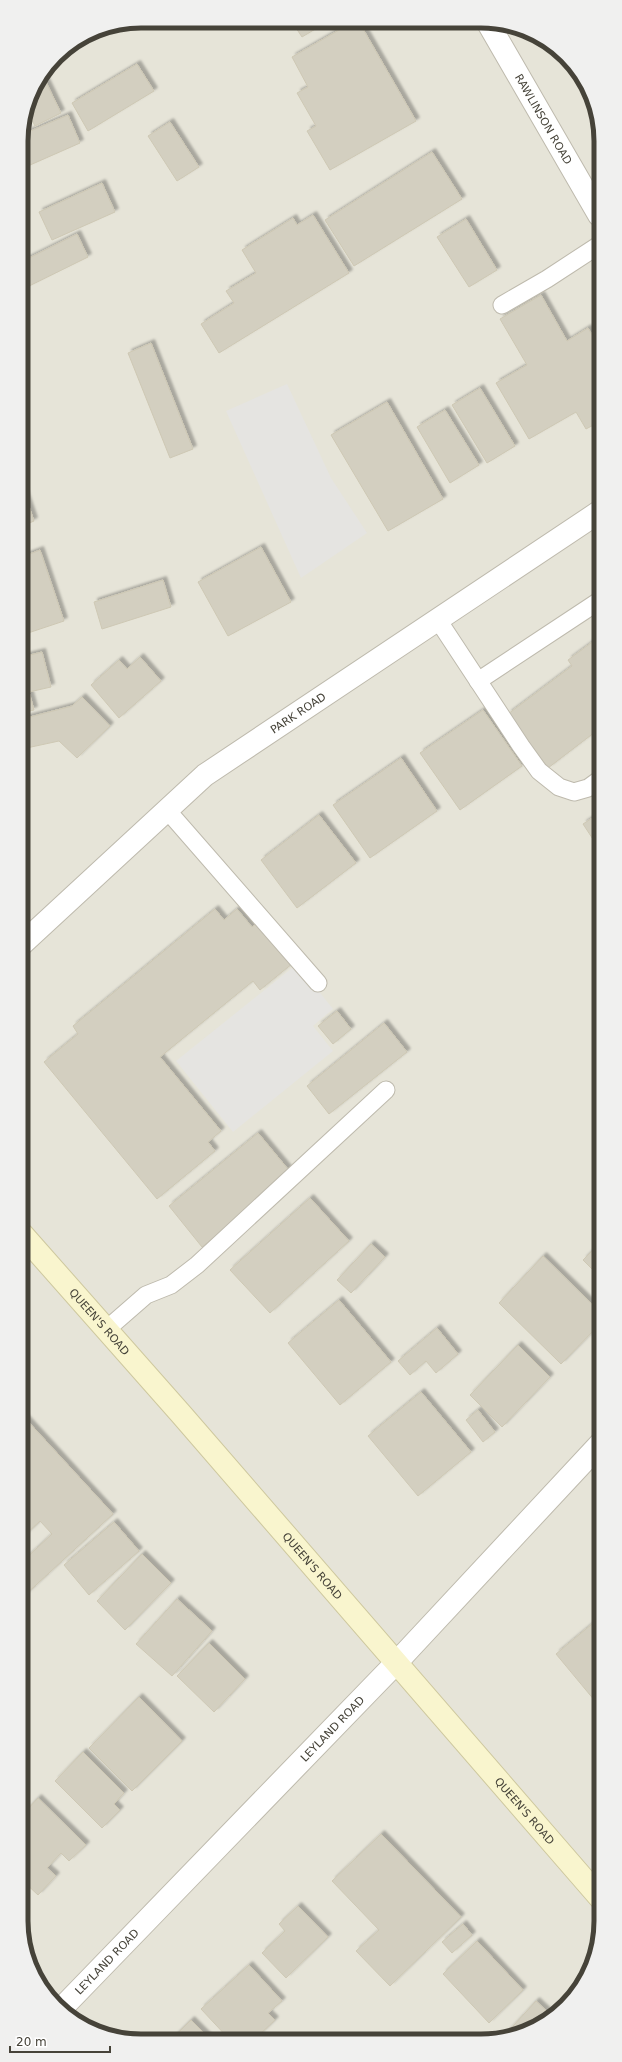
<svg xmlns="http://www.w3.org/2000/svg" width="622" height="2062" font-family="'DejaVu Sans',sans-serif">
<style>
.residential{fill:#e6e4d8}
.parking{fill:#e5e4e1}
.building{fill:#d3cfc0;stroke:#cec8b4;filter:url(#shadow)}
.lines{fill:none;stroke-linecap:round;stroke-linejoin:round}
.service-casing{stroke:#bebaad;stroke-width:19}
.minor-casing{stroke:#bebaad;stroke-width:24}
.tertiary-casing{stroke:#bebaad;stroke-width:24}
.secondary-casing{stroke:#cec89e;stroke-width:24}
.service{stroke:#fff;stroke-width:17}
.minor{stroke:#fff;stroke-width:22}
.tertiary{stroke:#fff;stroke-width:22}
.secondary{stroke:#f9f5ce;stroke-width:22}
.labels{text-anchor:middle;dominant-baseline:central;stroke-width:3;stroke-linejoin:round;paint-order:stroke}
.street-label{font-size:11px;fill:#464339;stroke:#fff}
.rim{fill:none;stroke:#464339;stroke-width:5}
</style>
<defs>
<filter id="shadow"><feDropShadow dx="3.5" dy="-3.5" stdDeviation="1" flood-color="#0004"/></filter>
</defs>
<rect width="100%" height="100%" fill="#f3f2ea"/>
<!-- residential -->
<path class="residential" d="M141,21L504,23L541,37L566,56L588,88L599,118L601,1928L592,1967L571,2000L541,2025L504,2039H118L88,2028L56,2006L34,1974L23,1944L21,134L30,95L56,56L95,30Z"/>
<!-- parking -->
<g class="parking">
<path d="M287,384L331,478L367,533L301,578L226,411Z"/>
<path d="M297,964L333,1009L313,1026L333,1051L233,1132L176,1061Z"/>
</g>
<!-- building -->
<g class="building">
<path d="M292,22H327L302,37Z"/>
<path d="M353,22H359L416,121L330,170L307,131L316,126L297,93L308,87L292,57Z"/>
<path d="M137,64L154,91L88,131L72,103Z"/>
<path d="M43,76L61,113L35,126L27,110L30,95Z"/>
<path d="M68,115L80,143L21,169V135Z"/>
<path d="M170,122L199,167L177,181L148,136Z"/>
<path d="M432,152L462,199L354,266L325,220Z"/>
<path d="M102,183L115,212L52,240L39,212Z"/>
<path d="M313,215L349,273L219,353L201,324L234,303L226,291L256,273L242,250L293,218L297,225Z"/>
<path d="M466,219L497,270L469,287L437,237Z"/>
<path d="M77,234L88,257L21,290V262Z"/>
<path d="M541,295L567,341L588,328L599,346V422L586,429L576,412L529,439L496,383L527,365L500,319Z"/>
<path d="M151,343L193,449L170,458L128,353Z"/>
<path d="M480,388L515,446L487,463L452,405Z"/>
<path d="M387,402L443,499L388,531L331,435Z"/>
<path d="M445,410L479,465L450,483L417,427Z"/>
<path d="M22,486L34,521L22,526Z"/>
<path d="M261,547L291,602L228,636L198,582Z"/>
<path d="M40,550L64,621L22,635V557Z"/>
<path d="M163,580L171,607L102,629L94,602Z"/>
<path d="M599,637V729L548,768L508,714L572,666L568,660Z"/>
<path d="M42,652L51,687L29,692L34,710L22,713V657Z"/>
<path d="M140,657L161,681L119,718L91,685L119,660L127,669Z"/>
<path d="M82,697L110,726L77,758L59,741L22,749V719L72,706Z"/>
<path d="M483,710L522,766L460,810L420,753Z"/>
<path d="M401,758L437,811L370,858L333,805Z"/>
<path d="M600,813V850L583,824Z"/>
<path d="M319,815L356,863L297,908L261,860Z"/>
<path d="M215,909L224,920L237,909L252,927L259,921L293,963L260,990L253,981L160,1057L221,1131L208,1142L215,1151L157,1199L44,1062L78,1034L73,1026Z"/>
<path d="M337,1011L351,1029L333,1044L318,1026Z"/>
<path d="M384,1023L407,1052L329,1114L307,1086Z"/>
<path d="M258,1133L292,1174L202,1247L169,1206Z"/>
<path d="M310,1198L349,1241L270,1313L230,1270Z"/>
<path d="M600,1243V1277L583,1260Z"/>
<path d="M371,1244L385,1257L351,1293L337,1280Z"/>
<path d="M543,1256L600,1312V1324L561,1364L499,1303Z"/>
<path d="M339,1300L391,1362L340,1405L288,1343Z"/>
<path d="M437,1328L458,1354L436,1373L426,1361L410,1375L398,1361Z"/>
<path d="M518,1345L550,1377L502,1427L470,1395Z"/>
<path d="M421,1392L471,1452L418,1496L368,1436Z"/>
<path d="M478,1410L495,1432L483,1442L466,1420Z"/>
<path d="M23,1416L113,1514L23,1597V1561L52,1534L40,1521L23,1537Z"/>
<path d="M114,1522L139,1551L89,1595L64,1565Z"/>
<path d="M142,1554L171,1583L125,1630L97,1601Z"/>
<path d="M177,1599L212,1631L172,1676L136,1644Z"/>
<path d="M592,1624L600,1635V1697L595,1701L556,1654Z"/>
<path d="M209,1643L245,1679L214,1712L177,1676Z"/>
<path d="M139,1697L182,1741L132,1791L89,1748Z"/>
<path d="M83,1752L124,1793L114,1804L120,1810L102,1828L55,1781Z"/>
<path d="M38,1798L86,1845L69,1861L61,1853L47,1868L56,1876L38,1895L23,1881V1814Z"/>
<path d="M381,1834L461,1917L390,1986L356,1951L379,1930L332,1881Z"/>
<path d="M298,1906L328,1937L286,1978L262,1953L285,1931L279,1924Z"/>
<path d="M463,1924L472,1935L452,1953L442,1942Z"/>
<path d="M477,1941L523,1990L489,2023L443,1974Z"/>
<path d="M249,1965L282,2001L268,2013L275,2020L255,2039H229L201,2009Z"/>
<path d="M536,2001L552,2016L541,2025L501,2039Z"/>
<path d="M191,2020L210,2039H172Z"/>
</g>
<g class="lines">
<defs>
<g id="service">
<path d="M502,305L547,279L599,245"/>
<path d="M438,620L521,746L539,771L559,787L574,792L588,788L599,780"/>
<path d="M478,681L599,601"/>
<path d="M167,810L318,983"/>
<path d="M107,1329L146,1295L171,1285L197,1265L386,1090"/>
</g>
<g id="minor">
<path id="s1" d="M488,23L599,215"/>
<path id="s2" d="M22,944L205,775L599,512"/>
</g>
<g id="tertiary">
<path id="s3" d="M61,2009L396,1663L600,1444"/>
</g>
<g id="secondary">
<path id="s4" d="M22,1234L181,1414L601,1899"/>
</g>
</defs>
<!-- service casing -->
<use href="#service" class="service-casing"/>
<!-- minor casing -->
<use href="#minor" class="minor-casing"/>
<!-- tertiary casing -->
<use href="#tertiary" class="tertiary-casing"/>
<!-- secondary casing -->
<use href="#secondary" class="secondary-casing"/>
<!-- service -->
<use href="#service" class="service"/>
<!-- minor -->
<use href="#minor" class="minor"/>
<!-- tertiary -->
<use href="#tertiary" class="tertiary"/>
<!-- secondary -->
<use href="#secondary" class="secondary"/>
</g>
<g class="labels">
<!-- street labels -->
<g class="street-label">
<text stroke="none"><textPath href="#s1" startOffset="111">RAWLINSON ROAD</textPath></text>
<text stroke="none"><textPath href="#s2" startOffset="361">PARK ROAD</textPath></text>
<text stroke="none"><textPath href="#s4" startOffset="117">QUEEN'S ROAD</textPath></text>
<text stroke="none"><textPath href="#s4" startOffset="441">QUEEN'S ROAD</textPath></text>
<text stroke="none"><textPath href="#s3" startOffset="390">LEYLAND ROAD</textPath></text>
<text stroke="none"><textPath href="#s4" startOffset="765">QUEEN'S ROAD</textPath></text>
<text stroke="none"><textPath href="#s3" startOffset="66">LEYLAND ROAD</textPath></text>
</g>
</g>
<!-- crop -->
<path d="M0 0H622V2062H0ZM141 28H481A113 113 0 0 1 594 141V1921A113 113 0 0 1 481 2034H141A113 113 0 0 1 28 1921V141A113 113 0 0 1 141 28Z" fill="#f0f0ef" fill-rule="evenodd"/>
<path class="rim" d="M141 28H481A113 113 0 0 1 594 141V1921A113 113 0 0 1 481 2034H141A113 113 0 0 1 28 1921V141A113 113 0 0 1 141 28Z"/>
<!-- scale -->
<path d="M10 2046v6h100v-6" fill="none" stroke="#464339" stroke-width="2"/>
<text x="16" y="2046" font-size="12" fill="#464339" stroke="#ffffff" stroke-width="3" paint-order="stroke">20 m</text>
</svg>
